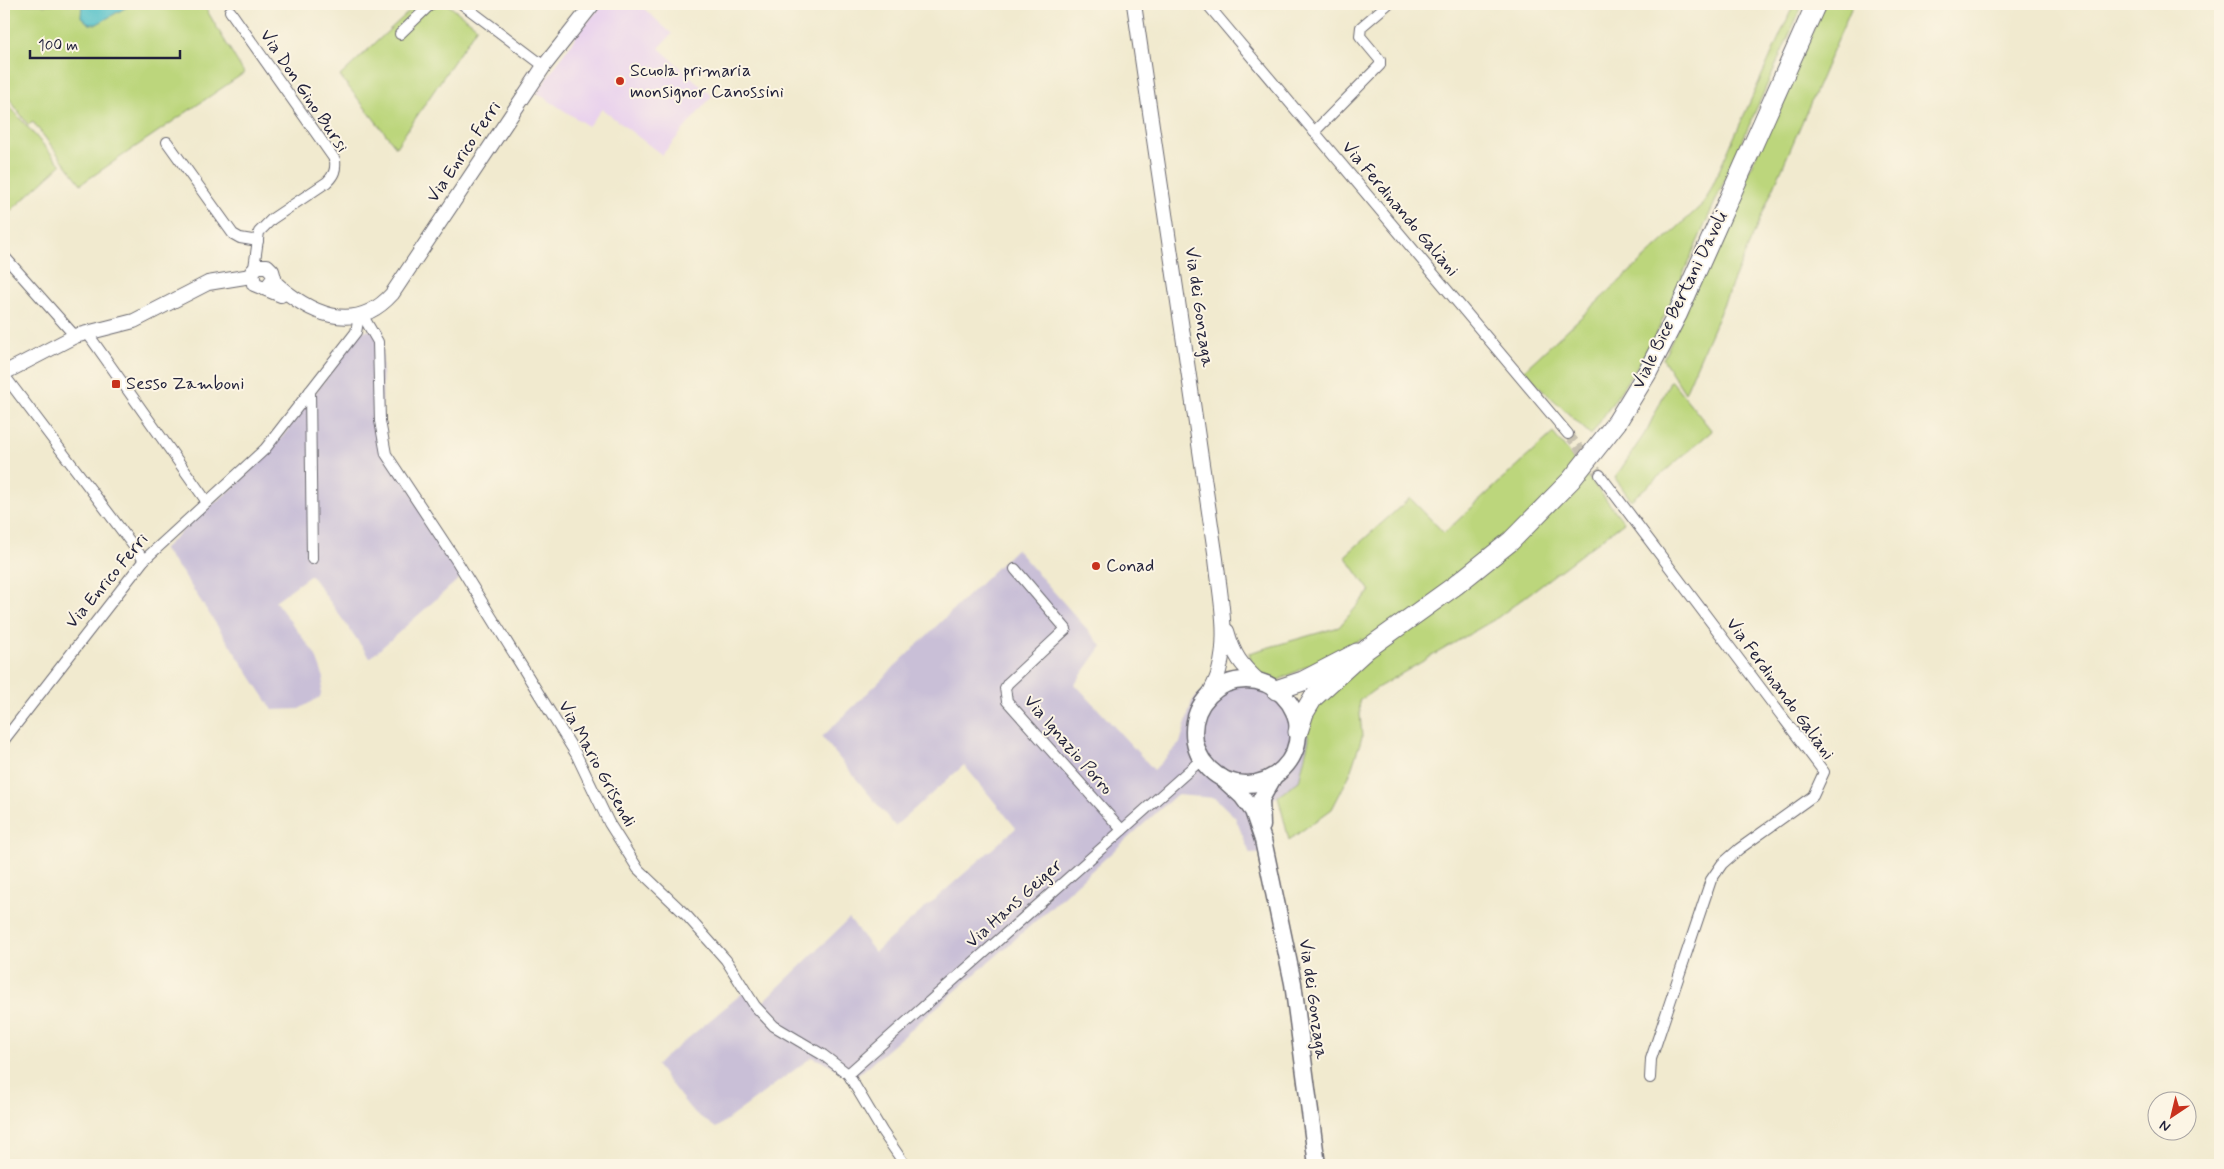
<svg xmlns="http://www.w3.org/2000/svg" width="2224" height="1169" font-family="Mynerve,sans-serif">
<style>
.built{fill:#e9d2ed}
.industrial{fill:#c9bfd7}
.green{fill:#bcd67b;stroke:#6f7c5b}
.water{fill:#54c1c9;stroke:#3b7282}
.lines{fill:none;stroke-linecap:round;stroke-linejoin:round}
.street-tunnel{stroke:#c8c2b1;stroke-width:10;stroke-dasharray:10 5;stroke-linecap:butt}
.street-casing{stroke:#6a686f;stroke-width:12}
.secondary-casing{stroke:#6a686f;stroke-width:16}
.primary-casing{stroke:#6a686f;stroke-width:19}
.highway-casing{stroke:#6a686f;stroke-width:21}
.street{stroke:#fff;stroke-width:10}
.secondary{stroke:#fff;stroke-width:14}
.primary{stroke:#fff;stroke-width:16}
.highway{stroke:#fff;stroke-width:19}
.poi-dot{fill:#c8321e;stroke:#fcf5e5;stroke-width:2}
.labels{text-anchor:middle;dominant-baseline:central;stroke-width:4;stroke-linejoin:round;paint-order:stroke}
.poi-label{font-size:18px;fill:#22223b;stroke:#fcf5e5;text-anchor:start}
.street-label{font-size:18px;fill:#22223b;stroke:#fcf5e5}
</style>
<rect width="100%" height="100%" fill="#fcf5e5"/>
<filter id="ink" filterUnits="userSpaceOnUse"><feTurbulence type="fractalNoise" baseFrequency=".02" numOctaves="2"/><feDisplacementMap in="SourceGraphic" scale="10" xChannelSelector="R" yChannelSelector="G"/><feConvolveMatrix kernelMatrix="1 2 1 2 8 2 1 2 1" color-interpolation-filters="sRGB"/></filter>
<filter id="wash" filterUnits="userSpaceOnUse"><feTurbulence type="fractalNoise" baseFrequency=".0096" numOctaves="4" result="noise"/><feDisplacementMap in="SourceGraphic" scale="20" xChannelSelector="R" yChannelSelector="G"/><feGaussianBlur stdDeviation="1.12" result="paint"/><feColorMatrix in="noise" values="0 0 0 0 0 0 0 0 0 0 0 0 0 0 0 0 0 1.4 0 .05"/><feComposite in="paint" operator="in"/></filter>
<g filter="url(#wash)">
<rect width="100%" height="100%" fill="#f1eacf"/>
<!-- built -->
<path class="built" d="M603,4H639L672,34L659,48L712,96L662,155L602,109L588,126L537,93L579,32Z"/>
<!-- industrial -->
<g class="industrial">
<path d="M383,329L382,411L384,442L461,577L370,658L311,575L275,601L315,654L324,678L320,697L299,709L273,710L181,571L163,549L196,518L237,485L282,437L362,331Z"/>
<path d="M1016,549L1102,646L1075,684L1154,770L1180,743L1192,702L1211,681L1253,669L1297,701L1309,739L1299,782L1269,802L1272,853L1250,854L1235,817L1215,798L1176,795L1003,950L852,1080L829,1064L812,1057L716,1128L692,1111L656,1065L745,991L759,1006L849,919L875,952L1016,828L964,765L895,826L822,737Z"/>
</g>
<!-- green -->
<g class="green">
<path d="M4,4H42L44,6L47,4H203L244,73L81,184L33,122L28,125L4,91Z"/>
<path d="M417,4H447L477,27L396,147L340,76Z"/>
<path d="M1794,4H1803L1651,346L1591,435L1523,371L1705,202Z"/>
<path d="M1825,4H1853L1685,393L1663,359Z"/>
<path d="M4,100L61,165L4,217Z"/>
<path d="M1671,380L1712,431L1631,500L1615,478L1647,430Z"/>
<path d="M1553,433L1624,522L1497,618L1377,688L1359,701L1362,737L1349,776L1332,809L1289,840L1278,796L1299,781L1309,739L1305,725L1320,702L1371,656L1361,639L1273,683L1253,669L1249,653L1339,627L1370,591L1345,556L1410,498L1444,533Z"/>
</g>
<!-- water -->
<path class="water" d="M82,4H132L97,24H89L81,17Z"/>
</g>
<g filter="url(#ink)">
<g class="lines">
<!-- street-tunnel -->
<path class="street-tunnel" d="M1568,434L1600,475"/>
<defs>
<g id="street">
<path d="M462,4L544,66"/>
<path d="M1207,4L1568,434"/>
<path d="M230,11L335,160C336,170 334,175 327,182L272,219L259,232L254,268"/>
<path d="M400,34L431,4"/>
<path d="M1314,132L1380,65V60L1360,36L1361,27L1388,4"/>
<path d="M167,142L233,234L240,238L258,241"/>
<path d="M4,256L75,336"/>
<path d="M363,316L378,342L380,421L386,454L458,563L576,754L609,823L638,869L687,916L726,960L755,1006L774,1026L823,1055L848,1074L882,1131L905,1165"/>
<path d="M88,334L207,502"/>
<path d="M4,375L144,560"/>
<path d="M310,391L312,559"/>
<path d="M1600,475L1824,772L1813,796L1739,849L1722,864L1711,880L1651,1059L1650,1078"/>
<path d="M1015,569L1066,629L1008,683L1005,688L1007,701L1122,830"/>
<path d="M4,740L144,560L265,449L356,332L359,317"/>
<path d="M848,1074L1202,759"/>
</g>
<g id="secondary">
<path d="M1134,4L1216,559C1220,595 1229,636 1219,671C1217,680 1212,688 1208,696"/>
<path d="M273,281C308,313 354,336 392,294L544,66L593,4"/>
<path d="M268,286L274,278L272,271L267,266H258L252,272L254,284L281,295"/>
<path d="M4,373L75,336L134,321L208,283L251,276"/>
<path d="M1227,631C1234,656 1241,665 1260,682"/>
</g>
<g id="primary">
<circle cx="1246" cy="732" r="52"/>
<path d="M1221,777L1242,796L1253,811L1263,840L1293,983L1317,1165"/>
<path d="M1262,826L1261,799L1274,776"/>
</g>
<g id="highway">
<path d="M1276,690L1303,681L1357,653"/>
<path d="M1298,732L1304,713L1313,698L1367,649L1456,585L1511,541L1571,480L1617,422L1647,373L1677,315L1816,4"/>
</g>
</defs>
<!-- street casing -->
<use href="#street" class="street-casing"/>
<!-- secondary casing -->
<use href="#secondary" class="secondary-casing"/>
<!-- primary casing -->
<use href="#primary" class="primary-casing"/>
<!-- highway casing -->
<use href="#highway" class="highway-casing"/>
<!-- street -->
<use href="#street" class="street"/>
<!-- secondary -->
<use href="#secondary" class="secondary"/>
<!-- primary -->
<use href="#primary" class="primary"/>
<!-- highway -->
<use href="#highway" class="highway"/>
</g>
</g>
<!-- markers -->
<g class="poi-dot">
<circle cx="620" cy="81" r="5"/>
<rect x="111" y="379" width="10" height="10" rx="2.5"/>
<circle cx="1096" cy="566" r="5"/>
</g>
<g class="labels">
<!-- poi labels -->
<g class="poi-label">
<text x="630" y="71">Scuola primaria<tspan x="630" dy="21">monsignor Canossini</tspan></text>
<text x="126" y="384">Sesso Zamboni</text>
<text x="1106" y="566">Conad</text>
</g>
<!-- street labels -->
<g class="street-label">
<text transform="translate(304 91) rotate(56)">Via Don Gino Bursi</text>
<text transform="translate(464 152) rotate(-56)">Via Enrico Ferri</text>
<text transform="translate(1400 209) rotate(50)">Via Ferdinando Galiani</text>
<text transform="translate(1680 300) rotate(-64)">Viale Bice Bertani Davoli</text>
<text transform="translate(1199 307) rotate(82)">Via dei Gonzaga</text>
<text transform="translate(107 581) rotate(-50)">Via Enrico Ferri</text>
<text transform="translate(1780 689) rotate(54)">Via Ferdinando Galiani</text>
<text transform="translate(1068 745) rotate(49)">Via Ignazio Porro</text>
<text transform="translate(597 764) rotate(61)">Via Mario Grisendi</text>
<text transform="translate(1014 904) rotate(-42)">Via Hans Geiger</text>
<text transform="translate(1313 999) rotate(82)">Via dei Gonzaga</text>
</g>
</g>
<!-- margin -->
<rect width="2224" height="1169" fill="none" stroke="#fcf5e5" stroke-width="20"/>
<!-- north arrow -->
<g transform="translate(2172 1116) rotate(215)"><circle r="24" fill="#fcf5e5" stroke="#a5a1a1"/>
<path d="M0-4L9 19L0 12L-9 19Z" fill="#c8321e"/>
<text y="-8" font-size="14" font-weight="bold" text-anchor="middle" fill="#22223b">N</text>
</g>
<!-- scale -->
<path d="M30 50v8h150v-8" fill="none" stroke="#22223b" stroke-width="2.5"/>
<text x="38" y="50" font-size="15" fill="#22223b" stroke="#fcf5e5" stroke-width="4" paint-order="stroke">100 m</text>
</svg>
